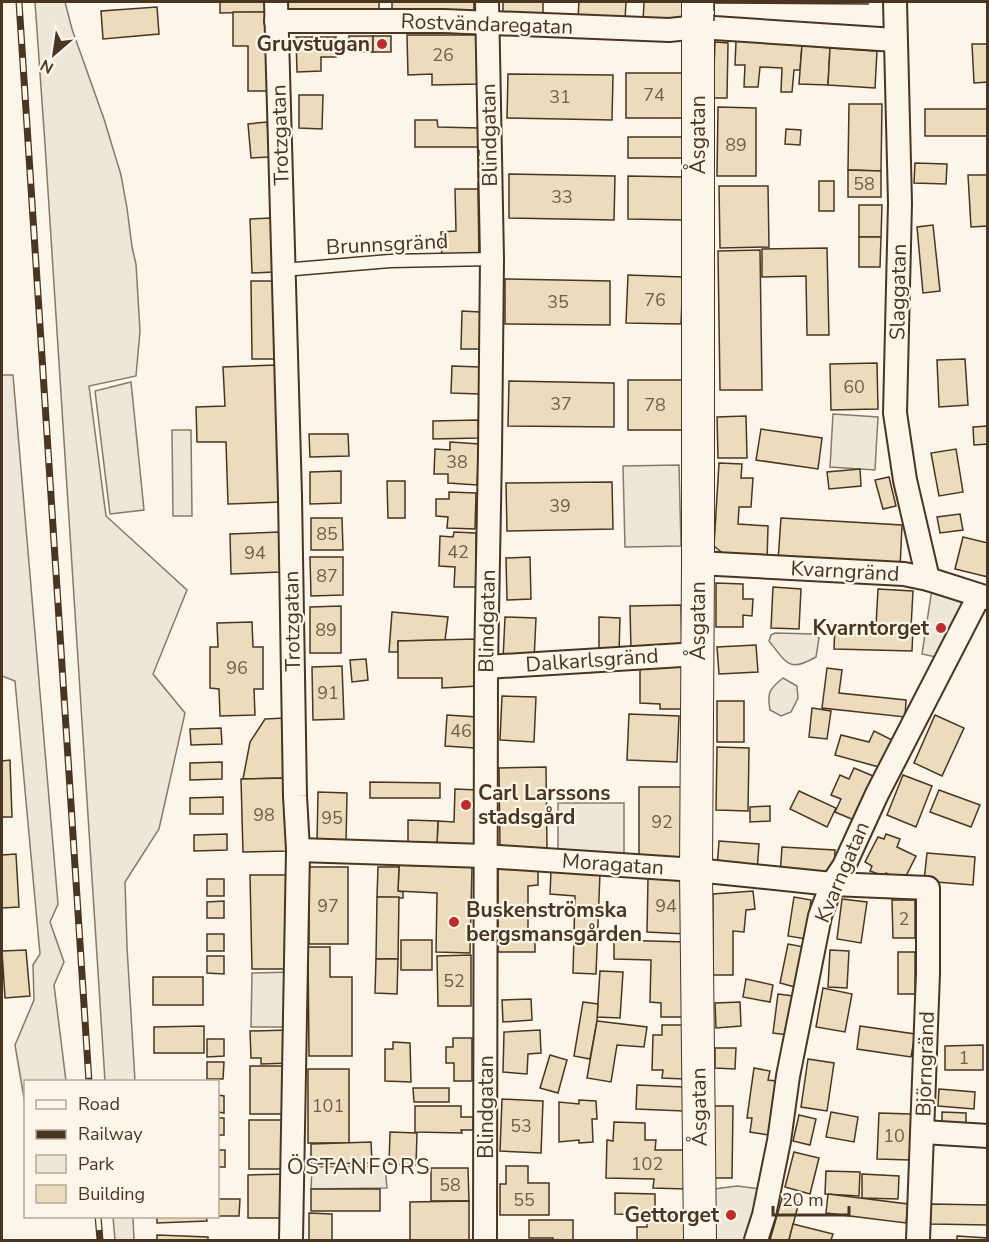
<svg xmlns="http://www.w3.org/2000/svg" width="989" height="1242" font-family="'Nunito Sans',sans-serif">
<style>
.green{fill:#ede6d9;stroke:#887966;stroke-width:1.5}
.parking{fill:#ede7d9;stroke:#887966;stroke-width:1.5}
.building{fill:#ecdcbc;stroke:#4a3520;stroke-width:1.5}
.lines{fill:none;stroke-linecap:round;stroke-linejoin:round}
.lane-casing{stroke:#4a3520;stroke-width:15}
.street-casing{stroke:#4a3520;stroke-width:26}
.secondary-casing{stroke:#4a3520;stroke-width:34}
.lane{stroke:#fbf6e9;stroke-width:12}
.street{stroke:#fbf6e9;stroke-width:22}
.secondary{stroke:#fbf6e9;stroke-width:32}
.rail-casing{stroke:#4a3520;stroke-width:7}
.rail{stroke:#fbf6e9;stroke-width:4.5;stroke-dasharray:14;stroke-linecap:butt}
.fence{stroke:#4a3520;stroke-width:1.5;stroke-dasharray:8 3;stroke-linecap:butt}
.poi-dot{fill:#c62828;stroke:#fbf6e9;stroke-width:2}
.labels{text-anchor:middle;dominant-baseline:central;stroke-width:4.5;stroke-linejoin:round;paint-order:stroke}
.number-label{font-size:18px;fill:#725f47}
.street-label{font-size:21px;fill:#4a3520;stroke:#fbf6e9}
.poi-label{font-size:21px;font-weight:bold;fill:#4a3520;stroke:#fbf6e9;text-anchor:end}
.neighbourhood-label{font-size:22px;letter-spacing:1.5px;fill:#4a3520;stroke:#fbf6e9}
</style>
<rect width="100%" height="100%" fill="#fbf6e9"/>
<!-- green -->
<g class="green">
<path d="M35,2H65L72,29L104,119L121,175L127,208L132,247L136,264L140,331L136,376L89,386L106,516L187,590L153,674L185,713L159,829L125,882L127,947L135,1081H105L45,144Z"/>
<path d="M2,375H13L58,904L50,922L64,962L54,985L66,1081L26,1082L25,1104L15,1045L34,1000L33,965L40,954L15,681L2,676Z"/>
<path d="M131,382L144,510L110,514L95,391Z"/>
<path d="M775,633L814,634L819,638L816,657C788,673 787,663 769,641L771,635Z"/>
<path d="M783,678L797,686L798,698L791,712L781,716L770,710C767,693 769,689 783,678Z"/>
<path d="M113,1217H133L134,1240H115Z"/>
</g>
<!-- parking -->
<g class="parking">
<path d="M833,414L878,417L875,470L830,467Z"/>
<path d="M172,430H191L192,516H173Z"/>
<path d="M679,465L681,546L625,547L623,466Z"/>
<path d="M932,589L968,601L940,658L922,654Z"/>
<rect x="558" y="803" width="66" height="50"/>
<path d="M293,972L292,1027H251L252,973Z"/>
<path d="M385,1166L387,1188L311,1189L312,1167Z"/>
<path d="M737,1186L760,1189L746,1240H709L707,1190Z"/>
</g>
<!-- building -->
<g class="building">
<path d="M220,2H269V12L220,13Z"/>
<rect x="288" y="2" width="91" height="12"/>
<path d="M392,2H474V13L392,12Z"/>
<rect x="503" y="2" width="40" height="12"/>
<path d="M579,2H626L625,20L578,18Z"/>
<path d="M644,2H683L684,21H643Z"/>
<path d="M713,2H868V4L713,3Z"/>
<path d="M157,7L159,34L103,39L101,11Z"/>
<path d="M233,12H269V91H248V46H233Z"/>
<path d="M407,35H479V84L432,85V74L408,75Z"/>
<rect x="349" y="36" width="24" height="16"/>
<rect x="373" y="36" width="18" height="16"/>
<path d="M296,37H336V57H321V71L297,72Z"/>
<path d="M736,41L802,45L800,70H794L792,92H781L782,68L760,67L758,87H744L745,65H735Z"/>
<path d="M715,42L728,43L727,98H713Z"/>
<path d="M972,44H988V82L974,83Z"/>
<path d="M802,45L830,48L828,85L799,84Z"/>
<path d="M830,48L877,51L875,88L828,85Z"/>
<rect x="626" y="73" width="57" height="45"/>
<path d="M508,74L613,75L612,120L507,118Z"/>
<path d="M299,95H323L322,129L299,128Z"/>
<path d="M849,104H882L881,171L848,170Z"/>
<path d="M718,107L756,108V176H717Z"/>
<rect x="925" y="109" width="63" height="27"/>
<path d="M415,120H437L438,127L479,128V147H415Z"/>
<path d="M267,122L270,157L251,158L248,124Z"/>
<path d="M786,129L801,130L800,145L785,144Z"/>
<rect x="628" y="137" width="57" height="21"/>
<path d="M915,163L947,164L946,184L914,183Z"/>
<path d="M848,170L881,171V197H848Z"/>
<path d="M509,174L615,176L614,220L509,218Z"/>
<path d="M968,175H988V226L971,227Z"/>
<path d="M628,176L683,177V220L628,219Z"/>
<rect x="819" y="181" width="15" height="30"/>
<path d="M719,186H768L769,247L720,248Z"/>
<path d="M455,189H478L479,259L442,260L441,232L456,231Z"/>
<path d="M859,205H882L881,237H859Z"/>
<path d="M271,218L273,272L252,273L250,219Z"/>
<path d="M933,225L940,291L923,293L917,227Z"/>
<path d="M859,237H881L880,267H859Z"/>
<path d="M827,248L829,335H807L806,276L762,277V249Z"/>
<path d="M760,250L762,390H720L718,251Z"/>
<path d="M628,275L683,277L681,324L626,323Z"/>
<path d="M505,279L610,281V325L505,324Z"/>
<path d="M251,281H275L276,359H252Z"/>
<path d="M462,311L480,312V349H461Z"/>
<path d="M965,359L968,405L939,407L937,360Z"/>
<path d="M877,363L878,409L831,410L830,364Z"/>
<path d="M277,365L282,502L228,504L226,442H197L196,407L225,406L223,367Z"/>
<path d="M452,366L480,367L479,394L451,393Z"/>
<rect x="628" y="380" width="55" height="50"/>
<path d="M509,381L614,383V427L508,426Z"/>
<path d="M746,416L747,458H718L717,417Z"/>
<path d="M478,420L479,438L433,439V421Z"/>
<path d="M988,426V444L974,445L973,427Z"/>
<path d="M761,429L822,438L818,469L756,460Z"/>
<path d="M309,434H348L349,456L310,457Z"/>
<path d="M450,442L479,444L477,485L448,483V474H434L435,449L450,450Z"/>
<path d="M956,449L963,492L939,496L931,453Z"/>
<path d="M719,463L742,464L741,478H753L751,507H739L738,524L768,526L767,562L731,560L714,546Z"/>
<path d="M860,469L861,486L829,489L827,472Z"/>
<path d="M341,471V503L310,504V472Z"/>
<path d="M889,477L896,506L883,509L875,480Z"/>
<path d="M387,481H405V518H388Z"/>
<path d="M612,482L613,529L507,531L506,483Z"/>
<path d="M449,492L476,493L475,529L447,528L448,517L436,516V499H449Z"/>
<path d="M960,514L963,530L940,533L937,517Z"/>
<path d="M311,518H342L343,550H311Z"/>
<path d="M781,518L902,525L900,569L778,561Z"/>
<path d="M279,532L281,572L231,574L230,534Z"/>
<path d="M454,532L476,533V587H454L455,567L439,566L440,536L453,537Z"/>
<path d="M963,537L988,543V577L955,569Z"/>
<path d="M310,557H343V595L311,596Z"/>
<path d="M530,557L531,599L507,600L506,558Z"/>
<path d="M716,583L743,584V599H753L752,616L743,615V627H716Z"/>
<path d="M773,587L801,589L799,629L771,628Z"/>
<path d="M878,589L913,591L911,628L876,626Z"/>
<path d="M681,605L682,651L631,652L630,606Z"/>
<path d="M341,606V653H310V607Z"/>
<path d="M392,612L448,617L445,640L398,641V652H389Z"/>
<path d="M505,617L536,618L534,661L503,660Z"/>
<path d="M599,617L620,618L619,653L599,652Z"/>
<path d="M252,622L253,647H263V689H254L255,715L220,716L219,689L210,688V647H218L217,623Z"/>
<path d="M835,625L913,628L912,651L834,649Z"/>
<path d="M476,639L478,686L442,688V678H398V641Z"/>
<path d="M756,645L758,672L719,674L717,647Z"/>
<path d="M366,659L368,680L352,682L350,660Z"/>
<path d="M682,664V709H660V704L640,703V667Z"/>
<path d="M342,666L344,719L313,720L312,667Z"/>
<path d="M827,668L842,670L839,693L906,700L905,717L822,708Z"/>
<path d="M502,696L536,697L534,742L500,740Z"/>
<rect x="717" y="701" width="27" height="41"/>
<path d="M812,708L831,711L827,739L809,737Z"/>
<path d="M629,714L679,716L677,762L627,760Z"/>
<path d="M447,715L477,717L475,748L445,746Z"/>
<path d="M935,715L964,728L942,776L914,763Z"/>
<path d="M285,718V778L243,779L250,742L265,719Z"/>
<path d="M221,728L222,744L191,745L190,729Z"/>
<path d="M874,731L892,740L879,767L835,755L841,735L869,742Z"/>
<path d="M717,747L749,748L748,811L716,810Z"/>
<path d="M10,760L12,817H2V761Z"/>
<path d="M222,762V779L190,780V763Z"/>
<path d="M546,767L547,848L500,849L499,768Z"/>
<path d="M854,768L873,776L854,820L835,812L841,799L831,795L840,775L849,779Z"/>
<path d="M903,775L932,786L916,827L887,815Z"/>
<path d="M285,778L287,851L243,852L241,779Z"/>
<path d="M370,782L440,783V798H370Z"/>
<rect x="639" y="787" width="47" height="71"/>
<path d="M455,789L478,790L477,846L437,844L438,821L454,822Z"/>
<path d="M939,790L980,805L971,827L930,812Z"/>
<path d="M799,791L836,808L827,827L790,809Z"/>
<path d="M318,792L347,793L346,844H317Z"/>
<path d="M223,797V814H190V798Z"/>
<path d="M770,806V821L750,822V807Z"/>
<path d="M408,820L438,821L437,844H408Z"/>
<path d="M227,834V850L194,851V835Z"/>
<path d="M886,834L900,839L897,847L916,856L903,882L886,873L884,876L870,871L872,866L865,862L878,837L884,839Z"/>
<path d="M719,841L759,844L757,872L717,869Z"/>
<path d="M782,847L835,850L834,878L780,875Z"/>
<path d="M927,853L975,857L973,885L924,881Z"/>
<path d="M16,854L19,907L2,908V855Z"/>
<path d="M399,865L472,867L470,953L436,952L437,893L398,891Z"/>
<rect x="309" y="867" width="39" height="77"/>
<path d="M378,867H399L398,891L403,892V898L377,897Z"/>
<path d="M498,869L538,870V885L528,886V937H535V952H498Z"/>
<path d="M551,871L600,873L596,974L573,973L575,896L550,894Z"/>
<path d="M250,875H291L293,969H252Z"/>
<path d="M648,878L685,879L686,934L647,932Z"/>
<rect x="207" y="879" width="17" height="17"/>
<path d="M753,891L755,909L746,910L744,932L733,931V975H713V894Z"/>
<path d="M377,897H399L398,959H376Z"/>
<path d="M794,897L811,900L806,939L788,936Z"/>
<path d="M842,899L867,902L861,943L837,939Z"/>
<path d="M892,900H915V938H893Z"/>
<path d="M224,901V918H207V902Z"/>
<rect x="207" y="934" width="17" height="17"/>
<rect x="401" y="940" width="31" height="30"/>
<path d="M614,940L686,942L684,1017H661V1003L650,1002L651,960L614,959Z"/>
<path d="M788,944L804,947L795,987L780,983Z"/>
<path d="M308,947H330V977H352V1056H309Z"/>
<path d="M26,950L30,996L5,998L2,951Z"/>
<path d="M830,950L849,951L847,988L828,987Z"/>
<rect x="898" y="952" width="17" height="42"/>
<path d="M471,955V1006H438L437,956Z"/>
<path d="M207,956H224V974L207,973Z"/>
<path d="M376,959H398L397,994L375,993Z"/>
<path d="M600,971L623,972L620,1018L597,1017Z"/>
<rect x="153" y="977" width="50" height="28"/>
<path d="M746,979L773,985L770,1002L743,997Z"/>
<path d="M823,988L852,994L845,1032L816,1027Z"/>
<path d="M778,994L793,996L788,1035L773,1033Z"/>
<path d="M531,999L532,1020L503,1022L502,1000Z"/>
<path d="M583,1002L598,1004L597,1021L590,1059L574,1056Z"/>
<path d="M740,1002L741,1026L716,1028L715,1003Z"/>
<path d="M597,1021L647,1027L644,1047L617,1045L611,1082L587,1078Z"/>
<path d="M662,1025H686L684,1079L662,1078L663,1070H652L653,1035H662Z"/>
<path d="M204,1026V1053H154V1027Z"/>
<path d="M860,1026L915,1034L911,1057L857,1049Z"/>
<path d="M291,1030L290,1063L261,1064V1058H251L250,1031Z"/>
<path d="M540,1030L541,1053L528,1054L527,1074L503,1072L504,1032Z"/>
<path d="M453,1038H472V1081H454V1063H446V1047H453Z"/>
<path d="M207,1039H224V1056L207,1057Z"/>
<path d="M393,1042L410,1043L411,1082L385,1081V1049H393Z"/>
<path d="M983,1045V1070H945V1046Z"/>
<path d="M715,1048H736L735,1069L715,1068Z"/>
<path d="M550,1055L567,1060L558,1093L540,1088Z"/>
<path d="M808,1059L834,1063L827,1111L801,1107Z"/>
<path d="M207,1062H224L223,1079H207Z"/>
<rect x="250" y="1066" width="41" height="48"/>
<path d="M754,1068L770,1071L768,1080L776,1081L769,1135L750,1132L752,1118H747Z"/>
<rect x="308" y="1069" width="41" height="74"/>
<path d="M637,1085L684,1087L683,1111L636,1109Z"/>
<path d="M413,1088H449V1102H414Z"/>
<path d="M939,1089L975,1092L974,1109L938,1106Z"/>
<path d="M218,1095L224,1096V1113L218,1112Z"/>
<path d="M502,1099L543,1101L541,1153L500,1151Z"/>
<path d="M579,1100L596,1101L597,1119H592L593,1142L579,1143V1140L559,1142V1102L579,1104Z"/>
<path d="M415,1106H461V1117H473V1130H461L462,1133L415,1132Z"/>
<path d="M710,1106H733L732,1178H709Z"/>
<path d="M831,1112L858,1117L854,1142L826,1137Z"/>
<path d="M942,1112L966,1113V1125L942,1124Z"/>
<path d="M879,1113L911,1114L910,1160L877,1159Z"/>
<path d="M799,1115L816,1119L810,1145L793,1141Z"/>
<rect x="218" y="1118" width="6" height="17"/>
<path d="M249,1120H292L291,1169H249Z"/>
<path d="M614,1122L645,1123V1140H656L655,1150H687L686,1189L653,1188L654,1179L606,1178L607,1140L613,1141Z"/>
<path d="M390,1132L417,1133L416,1165L389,1164Z"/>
<path d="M371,1142L372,1163L311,1164V1144Z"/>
<rect x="218" y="1150" width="7" height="17"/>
<path d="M794,1152L819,1158L810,1194L785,1187Z"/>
<path d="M506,1166H528V1183H549V1215H500V1184H506Z"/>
<path d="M431,1168H468L469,1201H431Z"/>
<path d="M826,1171L860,1172L859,1196L825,1194Z"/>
<path d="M291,1174V1218H248V1175Z"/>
<path d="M862,1174L899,1176L898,1199L862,1198Z"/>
<rect x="311" y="1189" width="69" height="22"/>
<path d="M615,1193L655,1194V1215L615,1214Z"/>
<path d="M828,1194L908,1204L906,1223L826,1213Z"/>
<path d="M782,1198L799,1202L789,1240H770Z"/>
<path d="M218,1199H240L239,1216H218Z"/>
<path d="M469,1201V1240H410V1202Z"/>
<path d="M931,1204L988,1205V1225L930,1224Z"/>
<path d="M309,1213L332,1214V1240H309Z"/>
<path d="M157,1216H206L207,1221L157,1223Z"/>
<path d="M647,1216L688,1217V1240H637V1227H647Z"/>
<path d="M529,1220H573V1240H553V1238H529Z"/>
<path d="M793,1224L833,1234L831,1240H789Z"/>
<path d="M157,1235L208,1237V1240H157Z"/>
<path d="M957,1236L988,1238V1240H957Z"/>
</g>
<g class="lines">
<defs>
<path id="lane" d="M283,270L390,261L492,259"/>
<g id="street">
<path d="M276,2L290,496L295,796L298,850L291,1240"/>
<path d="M895,2L900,203L895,413L905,480L928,579"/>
<path d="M276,21H444L669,30L698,27"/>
<path d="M714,28L895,40"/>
<path d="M698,563L904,574L928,579L988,598"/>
<path d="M486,667L698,654"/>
<path d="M298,850L485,856L696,870L832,884L928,888V973L918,1240"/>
<path d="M923,1132L988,1136"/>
<path d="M485,1240L486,667L490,452L492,259L487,2"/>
<path d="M756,1240L764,1215L779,1141L788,1076L820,916L832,884L844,866L877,794L979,596"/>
</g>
<path id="secondary" d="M698,2V563L696,870L700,1240"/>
</defs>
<!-- lane casing -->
<use href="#lane" class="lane-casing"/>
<!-- street casing -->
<use href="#street" class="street-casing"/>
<!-- secondary casing -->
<use href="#secondary" class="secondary-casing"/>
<!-- lane -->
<use href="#lane" class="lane"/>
<!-- street -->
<use href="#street" class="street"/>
<!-- secondary -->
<use href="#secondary" class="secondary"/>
<defs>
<g id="rail">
<path d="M19,2L89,1082"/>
<path d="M98,1216L100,1240"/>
</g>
</defs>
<!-- rail casing -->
<use href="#rail" class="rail-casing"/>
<!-- rail -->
<use href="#rail" class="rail"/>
<!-- fence -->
<g class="fence">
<path d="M714,3V21"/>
<path d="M478,189L479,150"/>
</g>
</g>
<!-- markers -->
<g class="poi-dot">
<circle cx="382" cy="44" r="6"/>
<circle cx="941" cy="628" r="6"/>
<circle cx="466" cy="805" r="6"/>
<circle cx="454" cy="922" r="6"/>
<circle cx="731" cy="1215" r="6"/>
</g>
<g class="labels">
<!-- number labels -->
<g class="number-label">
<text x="443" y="55">26</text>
<text x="654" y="95">74</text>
<text x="560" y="97">31</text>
<text x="736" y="145">89</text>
<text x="864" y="184">58</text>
<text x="562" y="197">33</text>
<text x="655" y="300">76</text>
<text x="558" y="302">35</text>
<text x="854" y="387">60</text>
<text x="561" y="404">37</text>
<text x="655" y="405">78</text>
<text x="457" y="462">38</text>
<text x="560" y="506">39</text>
<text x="327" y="534">85</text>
<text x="458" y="552">42</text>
<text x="255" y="553">94</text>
<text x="327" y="576">87</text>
<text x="326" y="630">89</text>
<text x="237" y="668">96</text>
<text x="328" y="693">91</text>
<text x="461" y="731">46</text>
<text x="264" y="815">98</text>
<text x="332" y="818">95</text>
<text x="662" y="822">92</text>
<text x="328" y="906">97</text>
<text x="666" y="906">94</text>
<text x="904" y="919">2</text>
<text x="454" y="981">52</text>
<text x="964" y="1058">1</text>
<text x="328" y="1106">101</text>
<text x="521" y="1126">53</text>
<text x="894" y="1136">10</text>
<text x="647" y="1164">102</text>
<text x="450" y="1185">58</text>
<text x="524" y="1200">55</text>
</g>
<!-- street labels -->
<g class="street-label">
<text transform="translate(487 24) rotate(2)">Rostvändaregatan</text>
<text transform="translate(280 135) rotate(-92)">Trotzgatan</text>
<text transform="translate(489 135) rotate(-91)">Blindgatan</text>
<text transform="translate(698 135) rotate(-90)">Åsgatan</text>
<text transform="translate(387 244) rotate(-3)">Brunnsgränd</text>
<text transform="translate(898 292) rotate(-89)">Slaggatan</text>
<text transform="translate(845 571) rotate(3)">Kvarngränd</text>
<text transform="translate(292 621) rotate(-91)">Trotzgatan</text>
<text transform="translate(487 621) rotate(-89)">Blindgatan</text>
<text transform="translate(698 621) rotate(-90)">Åsgatan</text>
<text transform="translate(592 660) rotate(-4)">Dalkarlsgränd</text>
<text transform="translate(613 864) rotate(4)">Moragatan</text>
<text transform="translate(842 872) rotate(-67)">Kvarngatan</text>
<text transform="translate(925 1064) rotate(-88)">Björngränd</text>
<text transform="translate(486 1107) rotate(-90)">Blindgatan</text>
<text transform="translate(699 1107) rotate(-91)">Åsgatan</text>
</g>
<!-- poi labels -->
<g class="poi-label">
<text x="370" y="44">Gruvstugan</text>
<text x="929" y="628">Kvarntorget</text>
<text x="478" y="793" text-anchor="start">Carl Larssons<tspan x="478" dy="24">stadsgård</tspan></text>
<text x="466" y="910" text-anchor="start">Buskenströmska<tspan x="466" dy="24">bergsmansgården</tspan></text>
<text x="719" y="1215">Gettorget</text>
</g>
<!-- neighbourhood labels -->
<g class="neighbourhood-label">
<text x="359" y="1167">ÖSTANFORS</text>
</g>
</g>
<!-- border -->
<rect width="989" height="1242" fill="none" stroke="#4a3520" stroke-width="6"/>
<!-- legend -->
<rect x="24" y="1080" width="195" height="138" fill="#fbf6e9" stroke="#b4a999" stroke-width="1.5"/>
<rect x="36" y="1100" width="30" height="9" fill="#fbf6e9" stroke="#b4a999" stroke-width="1.5"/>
<text x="78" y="1110" font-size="18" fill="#4a3520">Road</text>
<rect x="36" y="1130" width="30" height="9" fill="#4a3520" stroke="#b4a999" stroke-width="1.5"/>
<text x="78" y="1140" font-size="18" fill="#4a3520">Railway</text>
<rect x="36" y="1155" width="30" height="18" fill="#ede6d9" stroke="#b4a999" stroke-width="1.5"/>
<text x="78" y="1170" font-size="18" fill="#4a3520">Park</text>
<rect x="36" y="1185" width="30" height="18" fill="#ecdcbc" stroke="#b4a999" stroke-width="1.5"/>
<text x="78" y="1200" font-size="18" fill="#4a3520">Building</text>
<!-- north arrow -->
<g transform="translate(54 54) rotate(209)" stroke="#fbf6e9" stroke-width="4.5" paint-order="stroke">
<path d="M0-4.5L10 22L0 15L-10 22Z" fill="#4a3520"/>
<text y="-9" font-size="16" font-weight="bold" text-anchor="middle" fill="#4a3520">N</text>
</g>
<!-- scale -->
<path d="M773 1206v9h76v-9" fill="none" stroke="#4a3520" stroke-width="3"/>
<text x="782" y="1206" font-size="18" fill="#4a3520" stroke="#fbf6e9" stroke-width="4.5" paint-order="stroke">20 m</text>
</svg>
